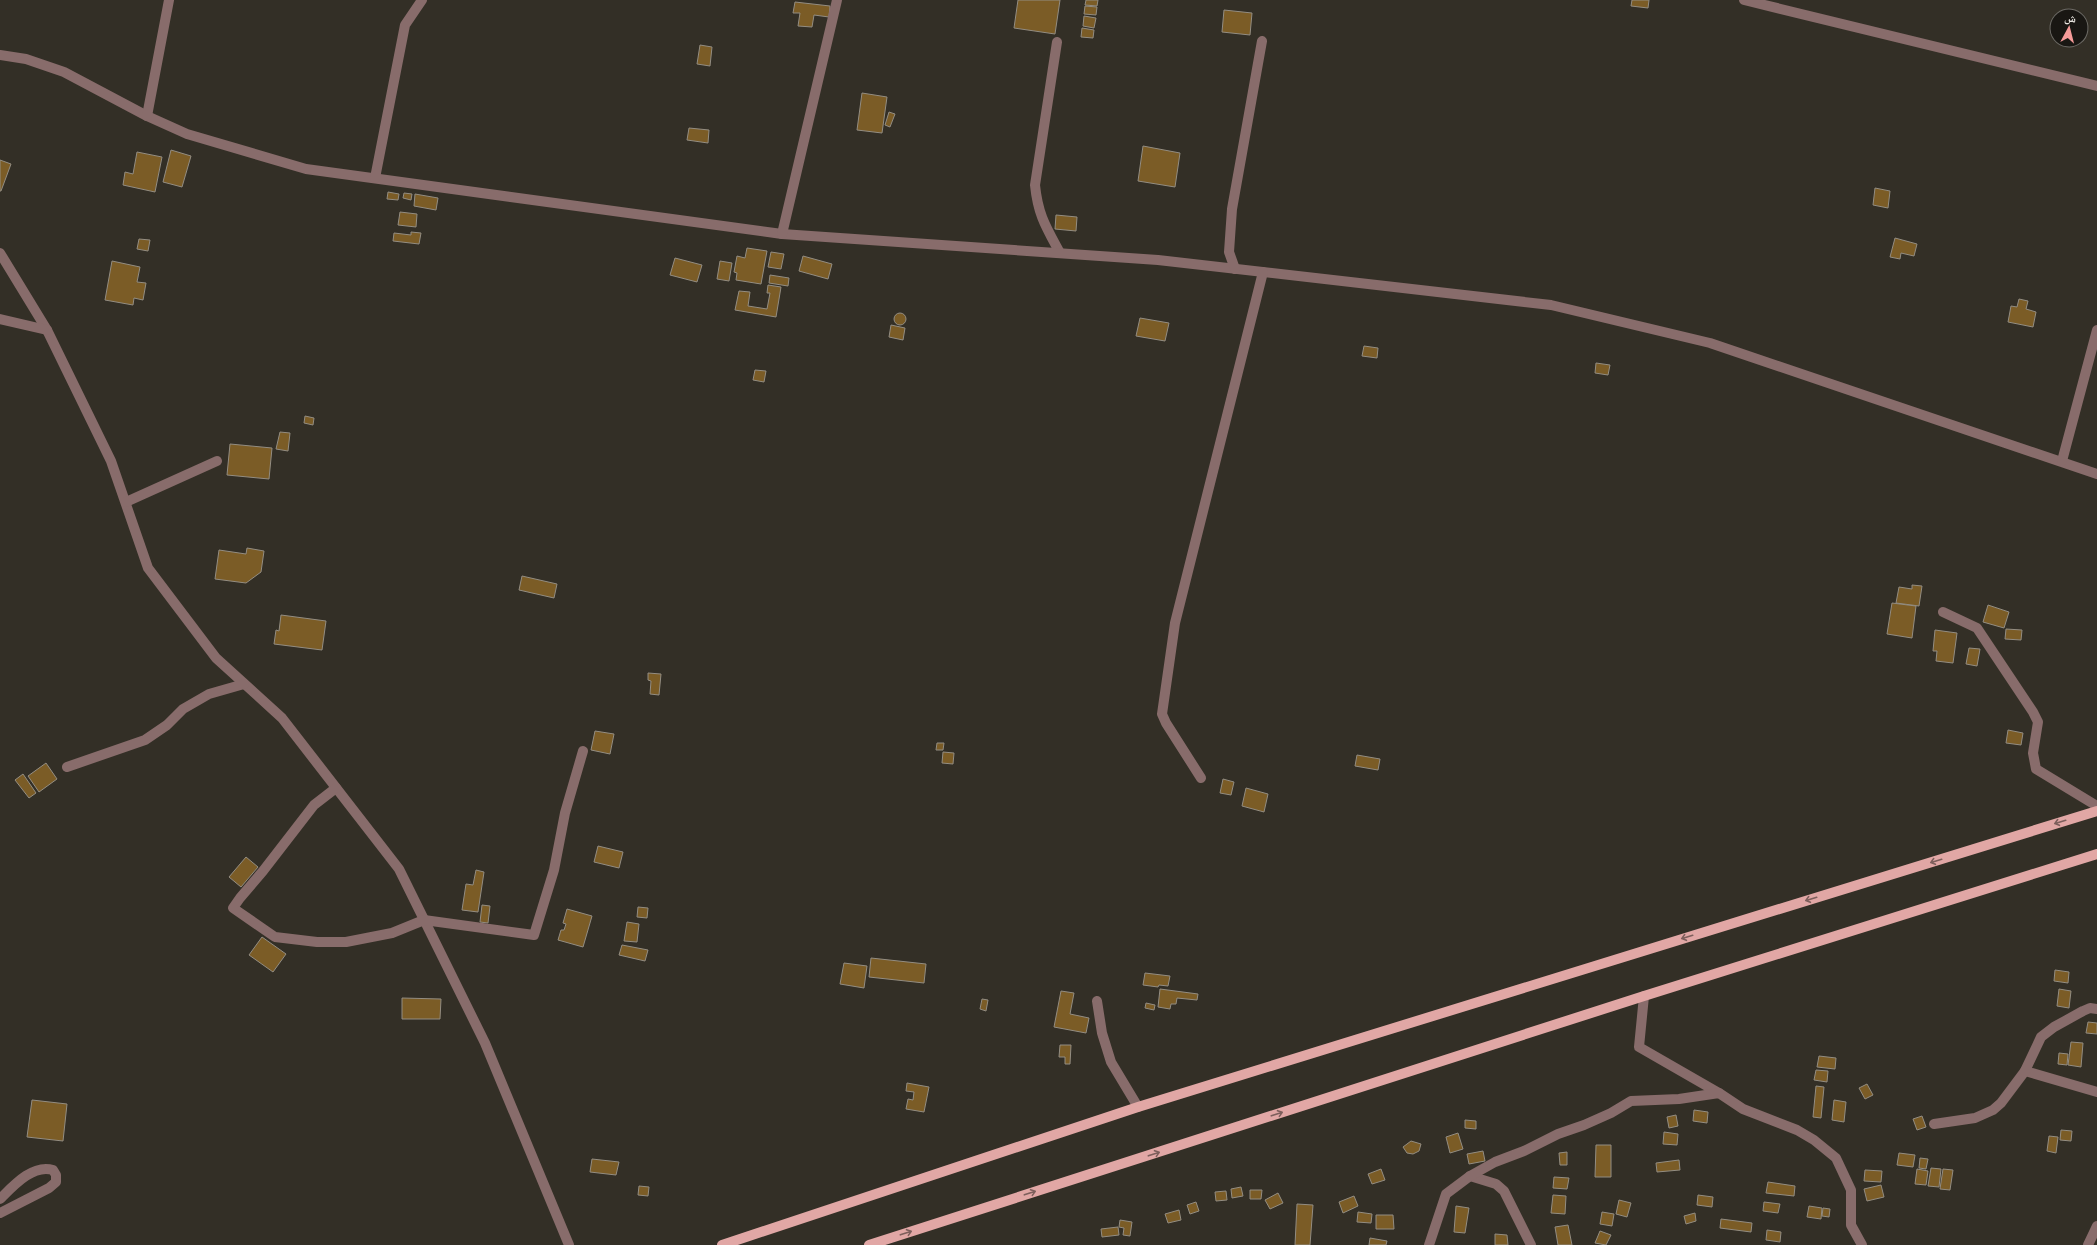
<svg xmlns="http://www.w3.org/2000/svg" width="2097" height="1245" font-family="Manrope,'Noto Naskh Arabic',sans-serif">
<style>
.building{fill:#7b5c26;stroke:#938d82}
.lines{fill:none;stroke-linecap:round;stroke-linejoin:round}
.minor{stroke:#886c6b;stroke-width:10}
.major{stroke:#e1a7a5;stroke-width:10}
.oneway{stroke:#7d5f5c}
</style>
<rect width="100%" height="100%" fill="#332f26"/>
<!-- building -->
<g class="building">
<path d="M1018,0H1060L1055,34L1014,28Z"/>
<path d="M1086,0H1098L1097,6L1085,5Z"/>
<path d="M1632,0H1649L1648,8L1631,6Z"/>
<path d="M795,2L830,6L829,17L814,15L812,27L798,26L800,13H793Z"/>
<path d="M1085,6L1097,7L1096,15L1084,14Z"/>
<path d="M1224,10L1252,13L1250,35L1222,32Z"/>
<path d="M1084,16L1096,18L1094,28L1083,26Z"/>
<path d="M1082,28L1094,30L1093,38L1081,37Z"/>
<path d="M700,45L712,47L710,66L697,64Z"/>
<path d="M862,93L887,97L882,133L857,130Z"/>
<path d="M889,112L895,114L890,127L885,125Z"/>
<path d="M689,128L709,130L708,143L687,140Z"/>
<path d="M1143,146L1180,153L1175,187L1138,181Z"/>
<path d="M171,150L191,156L182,187L163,182Z"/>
<path d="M137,152L162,157L155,192L123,185L125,172L133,174Z"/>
<path d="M0,160L11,164L1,191H0Z"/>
<path d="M1875,188L1890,191L1888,208L1873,205Z"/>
<path d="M388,192L399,194L398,200L387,199Z"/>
<path d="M404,193L412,194L411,200L403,198Z"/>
<path d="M415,194L438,198L436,210L414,206Z"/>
<path d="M400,212L417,214L416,227L398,225Z"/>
<path d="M1056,215L1077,217L1076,231L1055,229Z"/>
<path d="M411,232L421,233L419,244L393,241L394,233L411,235Z"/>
<path d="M1895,238L1917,244L1914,256L1901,253L1900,259L1890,257Z"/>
<path d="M139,239L150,240L148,251L137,249Z"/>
<path d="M747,248L767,251L761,284L736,280L737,273L734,272L737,256L745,258Z"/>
<path d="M771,252L784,254L781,269L768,267Z"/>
<path d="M803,256L832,264L828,279L799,271Z"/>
<path d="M675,258L702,265L697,282L670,275Z"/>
<path d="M112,261L140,267L137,282L146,283L143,300L134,298L133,305L105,300Z"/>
<path d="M720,261L732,263L729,281L717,279Z"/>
<path d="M770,275L789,278L788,286L769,283Z"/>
<path d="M768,285L781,287L776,317L735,310L739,291L750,292L748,306L767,309L770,293H767Z"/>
<path d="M2019,299L2028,301L2026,309L2036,312L2033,327L2008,322L2011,306L2017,307Z"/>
<circle cx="900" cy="319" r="6"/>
<path d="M1140,318L1169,323L1165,341L1136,336Z"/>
<path d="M891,325L905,328L903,340L889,337Z"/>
<path d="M1364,346L1378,348L1377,358L1362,356Z"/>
<path d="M1596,363L1610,365L1608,375L1595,373Z"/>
<path d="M755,370L766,371L764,382L753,380Z"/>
<path d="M305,416L314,418L313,425L304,423Z"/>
<path d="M280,432L290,433L288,451L276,449Z"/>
<path d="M230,444L272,448L269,479L227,475Z"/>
<path d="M247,548L264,551L261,572L246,583L215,579L219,550L246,554Z"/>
<path d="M522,576L557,584L554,598L519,590Z"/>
<path d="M1912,585L1922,586L1919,606L1896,603L1899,587L1912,589Z"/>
<path d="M1892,603L1916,606L1912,638L1887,634Z"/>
<path d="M1988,605L2009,612L2004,628L1983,622Z"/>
<path d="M281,615L326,621L322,650L274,644L276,630L279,631Z"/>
<path d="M2006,629L2022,630L2021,640L2005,639Z"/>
<path d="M1935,630L1957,633L1953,663L1936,661L1937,651H1933Z"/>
<path d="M1969,648L1980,649L1977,666L1966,664Z"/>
<path d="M648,673L661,674L659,695L650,694L651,681L648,680Z"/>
<path d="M2008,730L2023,733L2021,745L2006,743Z"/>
<path d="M595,731L614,734L610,754L591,750Z"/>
<path d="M937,743H944L943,750H936Z"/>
<path d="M943,752L954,753L953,764L942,763Z"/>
<path d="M1357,755L1380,759L1378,770L1355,766Z"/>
<path d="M46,763L57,779L39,792L28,776Z"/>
<path d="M23,774L36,793L29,798L15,780Z"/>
<path d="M1223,779L1234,782L1231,795L1220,793Z"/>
<path d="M1246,788L1268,794L1264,812L1242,806Z"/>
<path d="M598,846L623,852L619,868L594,862Z"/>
<path d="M246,857L258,867L241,887L229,877Z"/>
<path d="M476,870L484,872L478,912L462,910L466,884L473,885Z"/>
<path d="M482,905L490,906L488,923L480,922Z"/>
<path d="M638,907L648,908L647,918L637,917Z"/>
<path d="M567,909L592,916L583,947L558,940L561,930H564L566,924L563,923Z"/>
<path d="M627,922L639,924L637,942L624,941Z"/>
<path d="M262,937L286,954L273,972L249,955Z"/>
<path d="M622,945L648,950L645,961L619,955Z"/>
<path d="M871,958L926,964L924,983L869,977Z"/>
<path d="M844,963L867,966L864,988L840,984Z"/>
<path d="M2055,970L2069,972L2068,983L2054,981Z"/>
<path d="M1145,973L1170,976L1168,986L1159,985L1158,987L1143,985Z"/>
<path d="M1160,989L1198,994L1197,1000L1177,998L1176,1004H1171L1170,1009L1158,1007Z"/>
<path d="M2059,989L2071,991L2069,1008L2057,1006Z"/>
<path d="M1061,991L1074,993L1070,1014L1089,1018L1086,1033L1054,1027Z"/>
<path d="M402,998L441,999L440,1019H402Z"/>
<path d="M982,999L988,1000L986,1011L980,1009Z"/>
<path d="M1146,1003L1155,1005L1154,1010L1145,1008Z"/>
<path d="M2088,1022L2097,1023V1034L2086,1033Z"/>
<path d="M2071,1042L2083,1043L2081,1067L2068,1065Z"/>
<path d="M1060,1045H1071L1070,1064H1065V1057H1059Z"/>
<path d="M2059,1053L2068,1054L2067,1065L2058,1064Z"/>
<path d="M1819,1056L1836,1058L1835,1069L1817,1067Z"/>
<path d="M1816,1070L1828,1071L1827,1082L1814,1080Z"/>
<path d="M907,1083L929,1087L924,1112L906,1109L908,1099L913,1100L914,1092L906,1091Z"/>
<path d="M1867,1084L1873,1095L1865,1099L1859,1088Z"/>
<path d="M1816,1086L1824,1087L1821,1118L1813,1117Z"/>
<path d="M32,1100L67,1104L63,1141L27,1137Z"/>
<path d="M1834,1100L1846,1102L1844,1122L1832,1120Z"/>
<path d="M1694,1110L1708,1112L1707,1123L1693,1121Z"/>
<path d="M1676,1115L1678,1126L1669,1128L1667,1117Z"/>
<path d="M1922,1116L1926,1127L1917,1130L1913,1119Z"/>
<path d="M1465,1120L1476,1121V1129L1465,1128Z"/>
<path d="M2061,1130L2072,1131L2071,1141L2060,1140Z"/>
<path d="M1664,1132L1678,1134L1677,1145L1663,1144Z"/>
<path d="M1458,1133L1463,1149L1450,1153L1446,1137Z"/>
<path d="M2049,1136L2058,1137L2056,1153L2047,1151Z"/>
<path d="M1411,1141L1421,1144L1419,1151L1413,1154L1407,1153L1403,1147Z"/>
<path d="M1596,1145H1611V1177H1595Z"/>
<path d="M1483,1151L1485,1161L1469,1164L1467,1154Z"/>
<path d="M1567,1152V1165H1560L1559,1153Z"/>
<path d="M1899,1153L1915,1155L1913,1167L1897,1165Z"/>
<path d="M1920,1158L1928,1159L1926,1169L1919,1168Z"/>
<path d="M592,1159L619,1162L616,1175L590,1172Z"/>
<path d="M1679,1160L1680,1170L1657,1172L1656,1163Z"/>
<path d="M1931,1168L1941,1169L1939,1187L1928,1186Z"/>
<path d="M1381,1169L1385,1180L1372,1184L1368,1174Z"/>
<path d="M1917,1169L1928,1171L1926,1185L1915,1184Z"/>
<path d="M1943,1169L1953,1170L1950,1190L1940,1189Z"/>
<path d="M1865,1170L1882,1171L1881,1182L1864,1181Z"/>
<path d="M1554,1177L1569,1178L1567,1189L1553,1188Z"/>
<path d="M1768,1182L1795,1186L1794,1196L1766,1193Z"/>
<path d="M1881,1185L1884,1197L1867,1201L1864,1189Z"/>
<path d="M639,1186L649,1187L648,1196L638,1195Z"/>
<path d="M1241,1187L1243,1196L1232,1198L1231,1189Z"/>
<path d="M1250,1190H1262L1261,1199H1250Z"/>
<path d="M1226,1191L1227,1200L1216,1201L1215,1192Z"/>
<path d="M1278,1193L1283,1203L1270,1209L1265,1200Z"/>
<path d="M1553,1195L1566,1196L1565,1214L1551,1213Z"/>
<path d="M1698,1195L1713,1197L1712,1207L1697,1205Z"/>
<path d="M1354,1196L1358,1206L1343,1213L1339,1202Z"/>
<path d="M1619,1200L1631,1203L1627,1217L1616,1214Z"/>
<path d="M1196,1202L1199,1211L1190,1214L1187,1205Z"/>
<path d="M1764,1202L1780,1204L1778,1213L1763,1211Z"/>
<path d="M1297,1204L1313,1205L1310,1245H1295Z"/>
<path d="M1456,1206L1469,1208L1465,1233L1454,1232Z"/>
<path d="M1809,1206L1822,1208L1821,1219L1807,1217Z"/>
<path d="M1823,1208L1830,1209L1829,1217L1822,1216Z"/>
<path d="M1179,1210L1181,1220L1168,1223L1165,1214Z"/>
<path d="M1358,1212L1372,1214L1371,1223L1357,1222Z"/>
<path d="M1602,1212L1614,1214L1612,1226L1600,1224Z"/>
<path d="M1695,1213L1696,1221L1686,1224L1684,1216Z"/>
<path d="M1376,1215H1393L1394,1229H1376Z"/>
<path d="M1721,1219L1752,1223L1751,1232L1720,1228Z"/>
<path d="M1120,1220L1132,1222L1130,1236L1123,1235L1124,1228L1119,1227Z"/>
<path d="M1568,1225L1572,1245H1558L1555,1227Z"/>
<path d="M1118,1227L1119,1235L1102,1237L1101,1229Z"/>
<path d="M1767,1230L1781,1232L1780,1242L1766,1240Z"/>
<path d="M1600,1231L1611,1235L1606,1245L1595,1243Z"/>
<path d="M1495,1234L1507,1235L1508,1245H1495Z"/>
<path d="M1370,1238L1387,1241L1386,1245H1369Z"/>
</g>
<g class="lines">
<!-- minor -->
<g class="minor">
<path d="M1744,0L2097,86"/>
<path d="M1057,42L1035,185C1038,215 1046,227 1060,253"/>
<path d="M0,55L26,59L64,72L147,116L187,134L306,169L782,234L1158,260L1551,305L1710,343L2097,474"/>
<path d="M147,116L169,0"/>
<path d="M375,178L405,25L422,0"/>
<path d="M782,234L837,0"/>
<path d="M0,253L47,330L111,461L148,568L216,658L282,718L399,869L485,1043L569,1245"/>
<path d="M1235,269L1229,252L1232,209L1262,41"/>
<path d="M0,319L47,330"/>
<path d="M2062,461L2097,330"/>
<path d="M126,502L217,461"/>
<path d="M1943,612L1977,628L2033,712L2038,722L2033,753L2036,769L2097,806"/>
<path d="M67,767L145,740L167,725L183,709L209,694L244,684"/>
<path d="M1201,778L1166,723L1162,714L1175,623L1263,272"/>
<path d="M336,788L314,805L263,871L240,898L233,908L275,937L317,942H346L392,933L424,920L534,935L554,870L565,813L583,751"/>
<path d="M1644,996L1639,1047L1719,1093"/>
<path d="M1097,1001L1102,1033L1111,1062L1138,1107"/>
<path d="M2025,1071L2097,1092"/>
<path d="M1934,1124L1975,1118L1993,1110L2001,1103L2025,1071L2041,1037L2054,1027L2083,1011L2090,1008L2097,1009"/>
<path d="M1470,1176L1496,1184L1504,1191L1531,1245"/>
<path d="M0,1199C14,1185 33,1164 53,1170L56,1175V1182L49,1188L0,1213"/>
<path d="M1429,1245L1446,1194L1470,1176L1495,1162L1524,1151L1558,1134L1584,1125L1611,1113L1631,1101L1679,1099L1719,1093L1743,1109L1797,1130L1814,1140L1836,1158L1851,1190V1225L1862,1245"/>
<path d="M2088,1245L2097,1226"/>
</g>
<!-- major -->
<g class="major">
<path d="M722,1245L1138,1107L2097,811"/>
<path d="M869,1245L1644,996L2097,854"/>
</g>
</g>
<!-- one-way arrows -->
<defs><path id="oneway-shaft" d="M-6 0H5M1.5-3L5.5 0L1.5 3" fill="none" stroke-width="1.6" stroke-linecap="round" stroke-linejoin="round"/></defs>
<g class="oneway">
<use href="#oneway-shaft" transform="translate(2060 822) rotate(163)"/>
<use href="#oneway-shaft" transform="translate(1936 861) rotate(163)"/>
<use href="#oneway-shaft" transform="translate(1811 899) rotate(163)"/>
<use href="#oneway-shaft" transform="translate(1687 937) rotate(163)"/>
<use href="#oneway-shaft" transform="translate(1277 1114) rotate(-18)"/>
<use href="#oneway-shaft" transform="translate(1154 1154) rotate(-18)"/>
<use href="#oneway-shaft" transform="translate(1030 1193) rotate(-18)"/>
<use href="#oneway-shaft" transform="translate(906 1233) rotate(-18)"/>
</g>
<!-- north arrow -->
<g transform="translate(2069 28) rotate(7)"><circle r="19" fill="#191713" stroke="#6c6a65"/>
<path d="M0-3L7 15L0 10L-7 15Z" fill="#f59b99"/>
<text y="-6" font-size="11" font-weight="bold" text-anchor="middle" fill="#e9e6e0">ش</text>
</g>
</svg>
